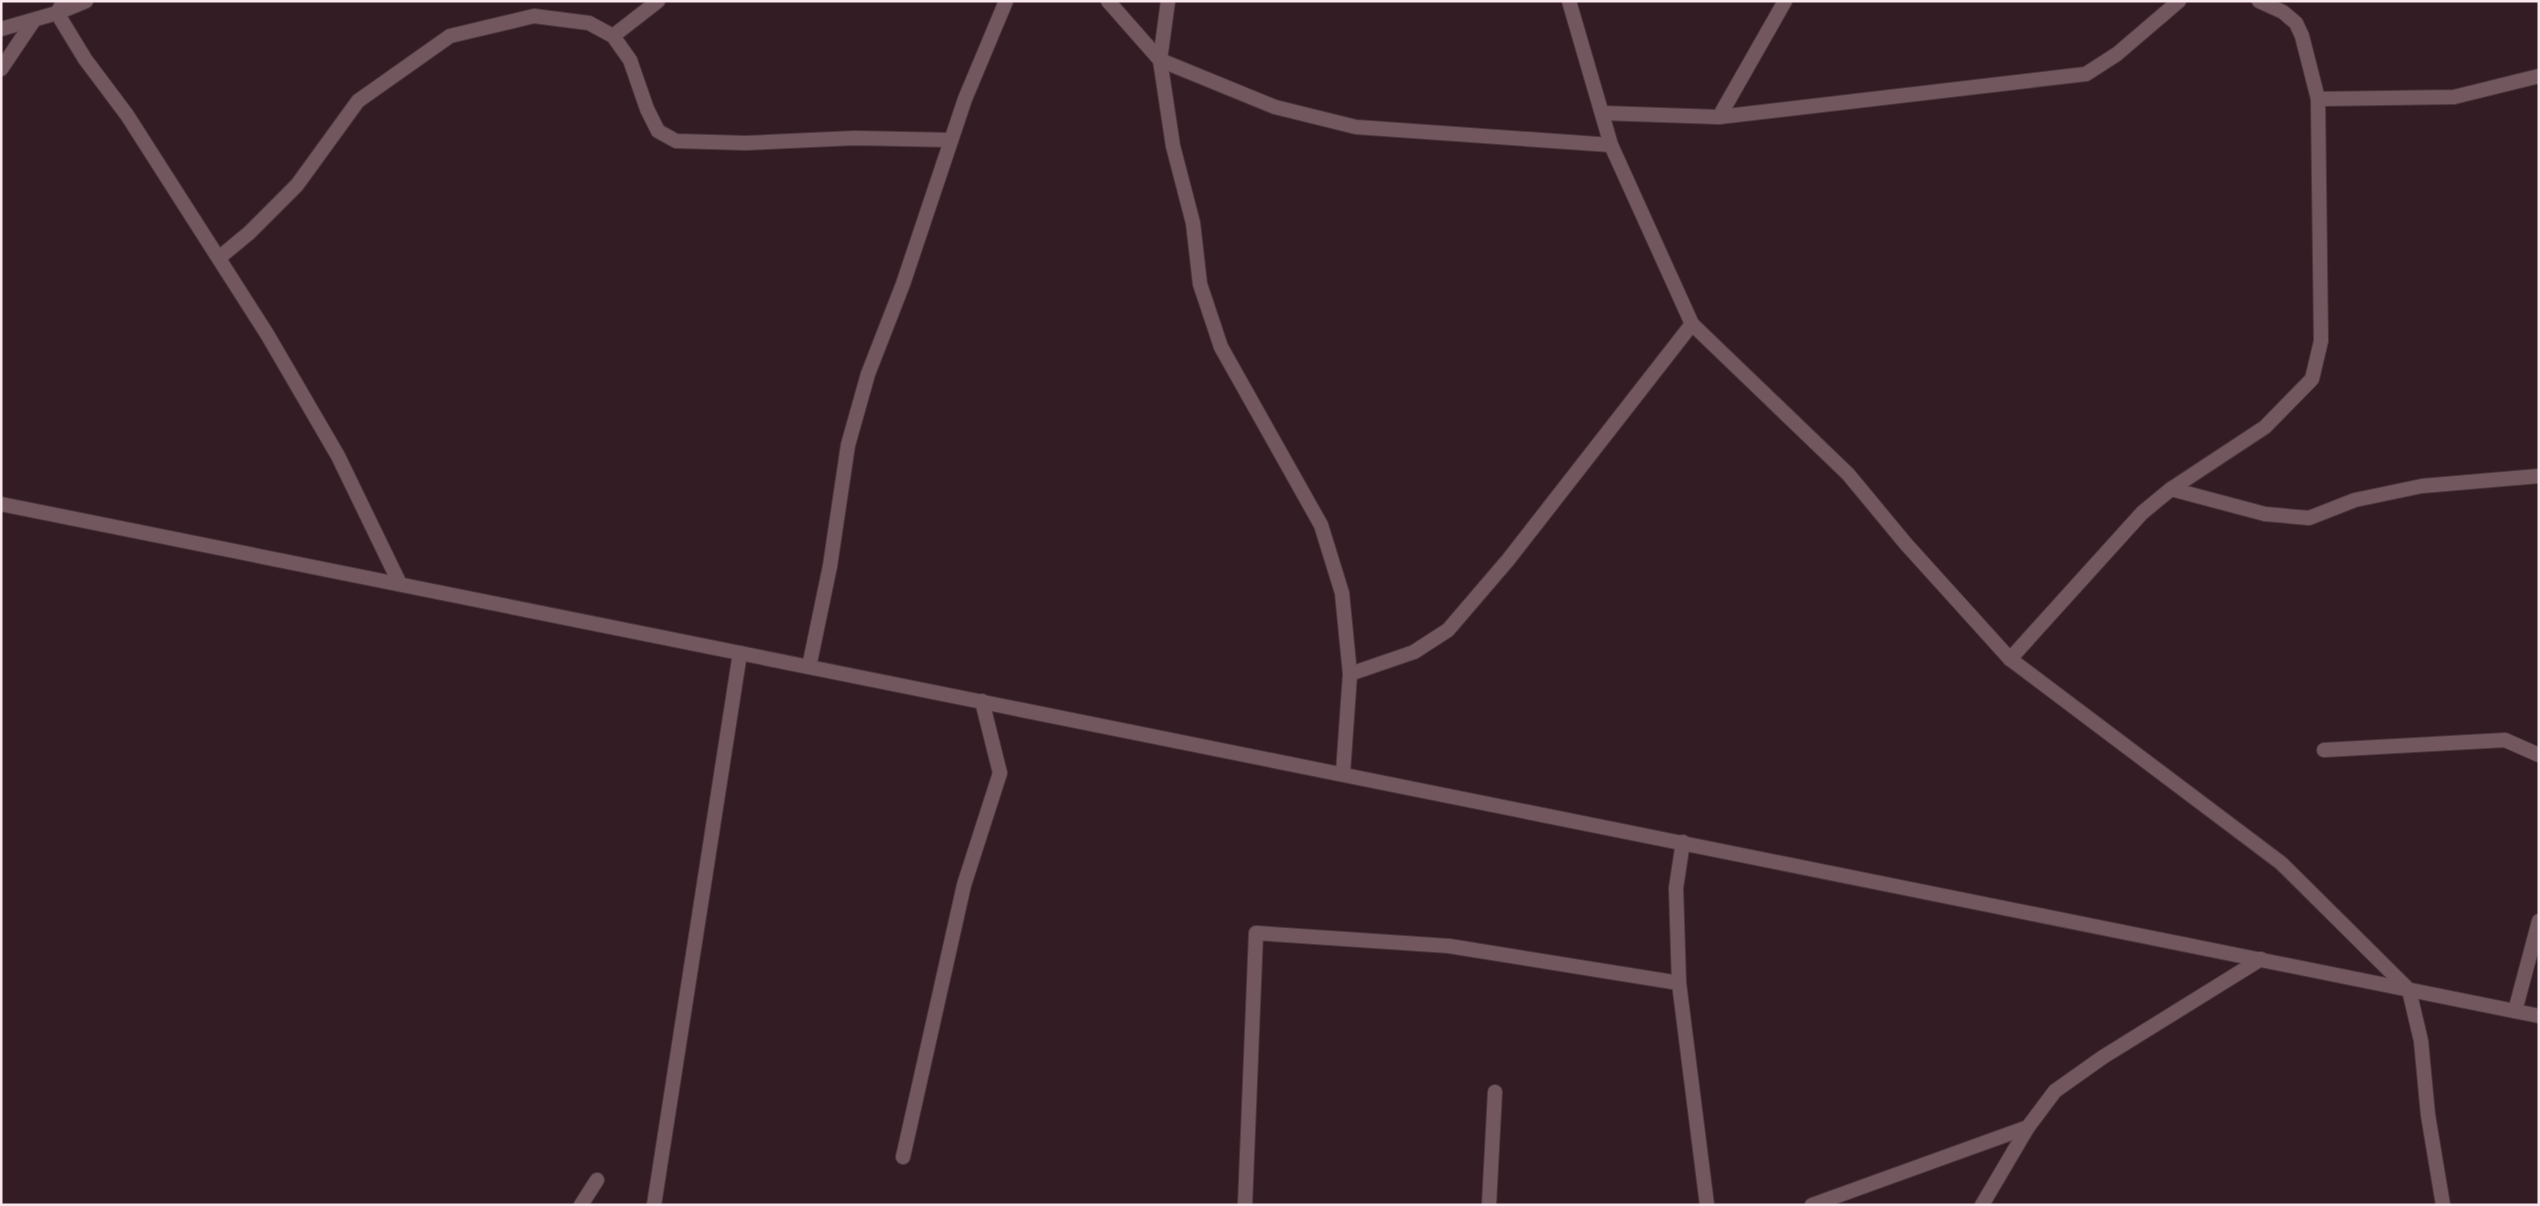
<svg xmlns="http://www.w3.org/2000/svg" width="2540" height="1206" font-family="Helvetica,sans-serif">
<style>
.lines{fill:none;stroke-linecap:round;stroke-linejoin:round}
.service-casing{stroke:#4c383e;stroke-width:16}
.minor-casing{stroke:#4c383e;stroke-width:16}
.tertiary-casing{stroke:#4c383e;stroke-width:16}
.service{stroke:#73575f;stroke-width:14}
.minor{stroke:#73575f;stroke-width:14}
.tertiary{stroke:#73575f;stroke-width:14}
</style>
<rect width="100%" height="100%" fill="#341c24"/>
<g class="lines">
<defs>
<path id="service" d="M903,1157L964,885L1000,773L982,701"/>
<g id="minor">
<path d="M64,1L57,13L85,59L127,115L267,334L338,456L400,584"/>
<path d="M1108,1L1160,60L1173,146L1193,223L1200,284L1221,347L1321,525L1342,593L1350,674L1343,773"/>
<path d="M1168,1L1160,60L1275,107L1356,127L1611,145"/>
<path d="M1569,1L1611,145L1692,324L1848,474L1906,544L2010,659L2281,863L2409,990L2421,1041L2428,1115L2443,1205"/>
<path d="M1,29L57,13L86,1"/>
<path d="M613,36L658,1"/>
<path d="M1,69L34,20"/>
<path d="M2318,99L2454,97L2539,76"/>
<path d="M1602,113L1719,117L2086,74L2117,54L2179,1"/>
<path d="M1719,117L1785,1"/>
<path d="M220,257L249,233L297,185L358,101L450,36L534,16L589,23L613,36L630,60L647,109L658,131L676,141L746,143L855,138L951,140"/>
<path d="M2171,489L2265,514L2309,518L2355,500L2422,486L2539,476"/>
<path d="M2010,659L2142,513L2171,489L2265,427L2312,379L2321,341L2318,99L2302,36L2296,23L2283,12L2259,1"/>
<path d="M809,667L830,566L848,445L868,374L903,284L965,99L1006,1"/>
<path d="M1350,674L1414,652L1448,630L1508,560L1692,324"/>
<path d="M2324,750L2505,740L2539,755"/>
<path d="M1683,842L1676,888L1679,983L1707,1205"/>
<path d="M2515,1011L2539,921"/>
<path d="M581,1205L597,1180"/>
<path d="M654,1205L740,653"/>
<path d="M1245,1205L1256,933L1449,946L1679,983"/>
<path d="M1489,1205L1495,1092"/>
<path d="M1812,1205L2028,1127"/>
<path d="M1982,1205L2028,1127L2055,1091L2103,1057L2261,959"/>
</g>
<path id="tertiary" d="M1,504L2539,1016"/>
</defs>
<!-- service casing -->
<use href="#service" class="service-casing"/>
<!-- minor casing -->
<use href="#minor" class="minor-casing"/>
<!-- tertiary casing -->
<use href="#tertiary" class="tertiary-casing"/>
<!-- service -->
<use href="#service" class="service"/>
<!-- minor -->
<use href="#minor" class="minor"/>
<!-- tertiary -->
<use href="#tertiary" class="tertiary"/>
</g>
<!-- border -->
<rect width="2540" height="1206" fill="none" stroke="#f9e8ed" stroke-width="5"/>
</svg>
